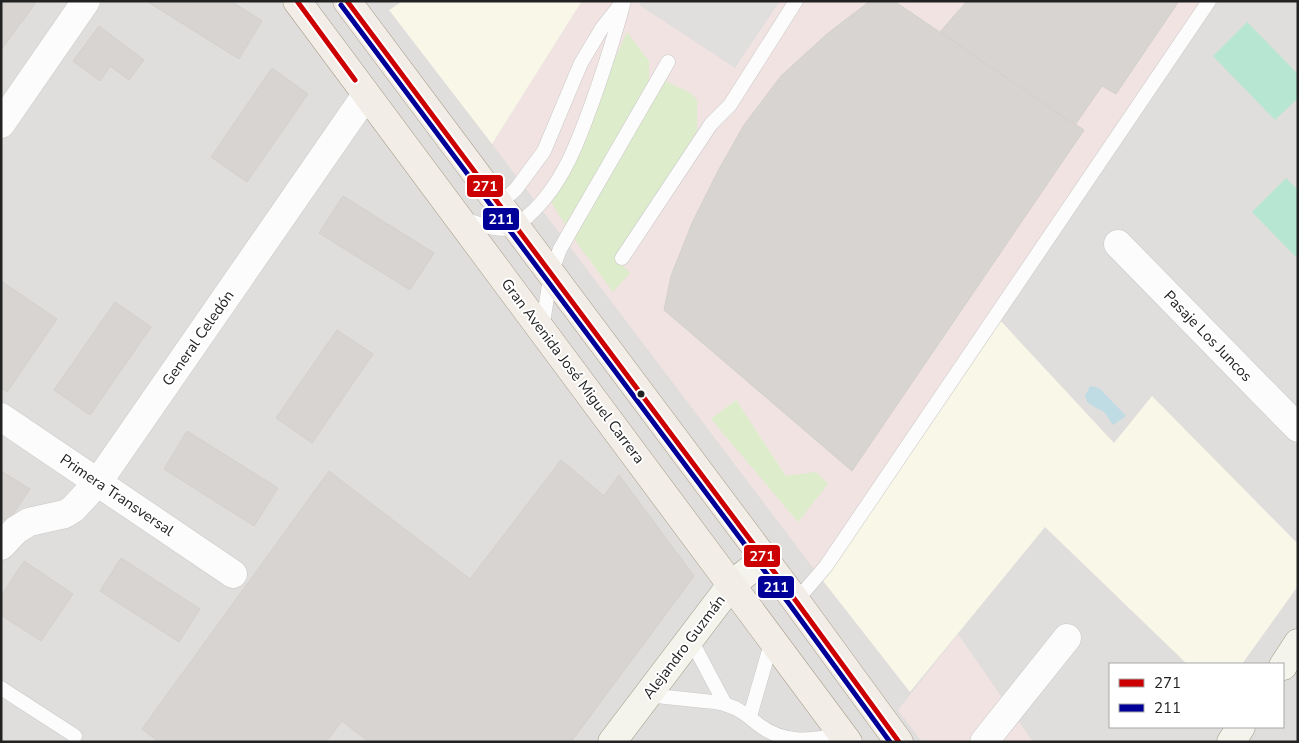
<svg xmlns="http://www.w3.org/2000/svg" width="1299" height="743" font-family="'Nunito Sans',sans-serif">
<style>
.residential{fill:#dfdedc;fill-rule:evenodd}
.commercial{fill:#f1e3e1}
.education{fill:#f8f7e8}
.grass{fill:#ddeccb}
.pitch{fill:#b7e6d2}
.parking{fill:#e0dfde}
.water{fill:#bfdbe3}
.building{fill:#d7d4d2;stroke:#d3d0cc}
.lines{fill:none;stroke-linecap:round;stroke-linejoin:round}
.lane-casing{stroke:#c9c8c7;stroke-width:15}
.street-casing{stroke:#c9c8c7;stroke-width:29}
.secondary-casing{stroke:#999a82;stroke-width:29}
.primary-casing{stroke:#a79c86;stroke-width:29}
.lane{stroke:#fdfcfc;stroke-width:14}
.street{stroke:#fdfcfc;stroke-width:28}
.secondary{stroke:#f4f4ed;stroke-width:28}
.primary{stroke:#f3ede7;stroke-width:28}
.bus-1-casing{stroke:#fff;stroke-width:9}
.bus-2-casing{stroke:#fff;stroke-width:9}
.bus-1{stroke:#c00;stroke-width:5}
.bus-2{stroke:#009;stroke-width:5}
.bus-dot{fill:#222;stroke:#fff;stroke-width:2}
.labels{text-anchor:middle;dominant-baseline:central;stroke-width:4;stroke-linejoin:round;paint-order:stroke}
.street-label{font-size:15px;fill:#222;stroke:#fff}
.line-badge{stroke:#fff;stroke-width:2}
.badge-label{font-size:14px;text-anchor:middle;font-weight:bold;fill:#fff}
</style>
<rect width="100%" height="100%" fill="#f0eeeb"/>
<!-- residential -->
<path class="residential" d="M1,1H1298V742H1ZM1110,664H1283V727H1110Z"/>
<!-- commercial -->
<g class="commercial">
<path d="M582,1H1213L820,577L492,144Z"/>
<path d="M958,634L1033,742H922L898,710Z"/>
</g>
<!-- education -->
<g class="education">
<path d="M403,1H582L492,144L389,10Z"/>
<path d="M997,317L1114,443L1152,396L1298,544V586L1242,664H1187L1045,527L910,692L820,577Z"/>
</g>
<!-- grass -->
<g class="grass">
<path d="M627,32L649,61V91L568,229L548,197L588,119Z"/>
<path d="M663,80L689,92L697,99V131L617,259L630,273L613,292L572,236Z"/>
<path d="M736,400L786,476L816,472L828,484L798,522L711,419Z"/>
</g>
<!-- pitch -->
<g class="pitch">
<path d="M1247,22L1298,74V98L1275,120L1213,56Z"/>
<path d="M1286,178L1298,190V259L1252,212Z"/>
</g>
<!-- parking -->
<path class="parking" d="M641,1H780L735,68L639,5Z"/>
<!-- water -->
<path class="water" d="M1090,386L1099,388L1126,416L1113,425L1104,412L1088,403L1085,396Z"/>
<!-- building -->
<g class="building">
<path d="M1,1H37L1,50Z"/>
<path d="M231,1L262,21L239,59L148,2Z"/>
<path d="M870,1H894L1084,130L852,471L664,310L671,276L692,223L719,169L744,125L781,76L827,34Z"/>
<path d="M967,1H1179L1116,94L1102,86L1075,125L940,32Z"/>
<path d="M99,26L144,60L129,80L110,66L100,81L73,61Z"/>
<path d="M272,68L308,94L247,182L211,157Z"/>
<path d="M343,196L434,253L410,290L319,233Z"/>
<path d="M1,281L57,319L7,392L1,388Z"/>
<path d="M115,302L151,327L90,415L54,390Z"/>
<path d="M337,330L373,354L312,443L276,418Z"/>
<path d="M187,431L278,488L254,526L164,469Z"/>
<path d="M561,460L604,496L619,475L694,576L571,742H369L342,721L326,742H159L142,729L329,471L470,579Z"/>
<path d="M1,471L30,489L8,522L1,518Z"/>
<path d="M121,558L200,609L179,642L100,591Z"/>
<path d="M24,561L73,594L41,641L1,615V596Z"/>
</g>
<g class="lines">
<defs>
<g id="lane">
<path d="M499,204L516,189L544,151L581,63L602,28L621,4"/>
<path d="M462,218C478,223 497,233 514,227C519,225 525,219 529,215C565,183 581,134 597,89C607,60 616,31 624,1"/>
<path d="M622,258L711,124L730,105L796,1"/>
<path d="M542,329L551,273L560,249L668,62"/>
<path d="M796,601L826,566L1209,1"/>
<path d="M690,638L725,704"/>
<path d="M1,688L75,736"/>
<path d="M647,695C666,697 685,699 704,701C712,702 720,702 727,705C740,709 748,716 759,725C783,743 813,743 841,732"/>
<path d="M750,716L772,640"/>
</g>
<g id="street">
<path d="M1,124L86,1"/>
<path d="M1118,244L1298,428"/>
<path d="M1,417L233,574"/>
<path d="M1,546L16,530L29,522L65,514L73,509L98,482L366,95"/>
<path d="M984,742L1067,638"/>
</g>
<g id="secondary">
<path d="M1283,666L1298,643"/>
<path d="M612,742L731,585L764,559"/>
<path d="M1231,742L1241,727"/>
</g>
<g id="primary">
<path d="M297,1L848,742"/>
<path d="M347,1L796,601L899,742"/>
</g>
</defs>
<!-- lane casing -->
<use href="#lane" class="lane-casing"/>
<!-- street casing -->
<use href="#street" class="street-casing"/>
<!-- secondary casing -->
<use href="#secondary" class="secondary-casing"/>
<!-- primary casing -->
<use href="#primary" class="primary-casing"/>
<!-- lane -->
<use href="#lane" class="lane"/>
<!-- street -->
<use href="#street" class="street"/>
<!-- secondary -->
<use href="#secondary" class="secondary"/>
<!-- primary -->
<use href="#primary" class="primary"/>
<defs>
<g id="bus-1">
<path d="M297,1L355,80"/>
<path d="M347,1L796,601L899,742"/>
</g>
<path id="bus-2" d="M341,5L790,605L890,742"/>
</defs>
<!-- bus-1 casing -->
<use href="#bus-1" class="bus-1-casing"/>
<!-- bus-2 casing -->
<use href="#bus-2" class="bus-2-casing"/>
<!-- bus-1 -->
<use href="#bus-1" class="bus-1"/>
<!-- bus-2 -->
<use href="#bus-2" class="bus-2"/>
</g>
<!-- markers -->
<circle class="bus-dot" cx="641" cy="394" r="4.5"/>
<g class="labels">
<!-- street labels -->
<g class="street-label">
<text transform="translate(1208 336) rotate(46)">Pasaje Los Juncos</text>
<text transform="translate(198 338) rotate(-55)">General Celedón</text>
<text transform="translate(573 371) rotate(53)">Gran Avenida José Miguel Carrera</text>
<text transform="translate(117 495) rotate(34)">Primera Transversal</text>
<text transform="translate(684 647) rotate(-53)">Alejandro Guzmán</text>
</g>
</g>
<g class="line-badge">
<rect x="466" y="174" width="38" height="24" rx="5" fill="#c00"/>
<rect x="482" y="207" width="38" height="24" rx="5" fill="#009"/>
<rect x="743" y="544" width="38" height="24" rx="5" fill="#c00"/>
<rect x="757" y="575" width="38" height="24" rx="5" fill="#009"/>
</g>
<g class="badge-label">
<text x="485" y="191">271</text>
<text x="501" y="224">211</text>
<text x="762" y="561">271</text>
<text x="776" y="592">211</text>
</g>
<!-- border -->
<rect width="1299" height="743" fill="none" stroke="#222222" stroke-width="5"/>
<!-- legend -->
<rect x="1109" y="663" width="175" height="65" fill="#ffffff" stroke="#a7a7a7"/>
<rect x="1119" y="679" width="25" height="8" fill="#cc0000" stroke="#a7a7a7"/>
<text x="1154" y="688" font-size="15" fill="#222222">271</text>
<rect x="1119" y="704" width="25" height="8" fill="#000099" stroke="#a7a7a7"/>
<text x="1154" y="713" font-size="15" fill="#222222">211</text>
</svg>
